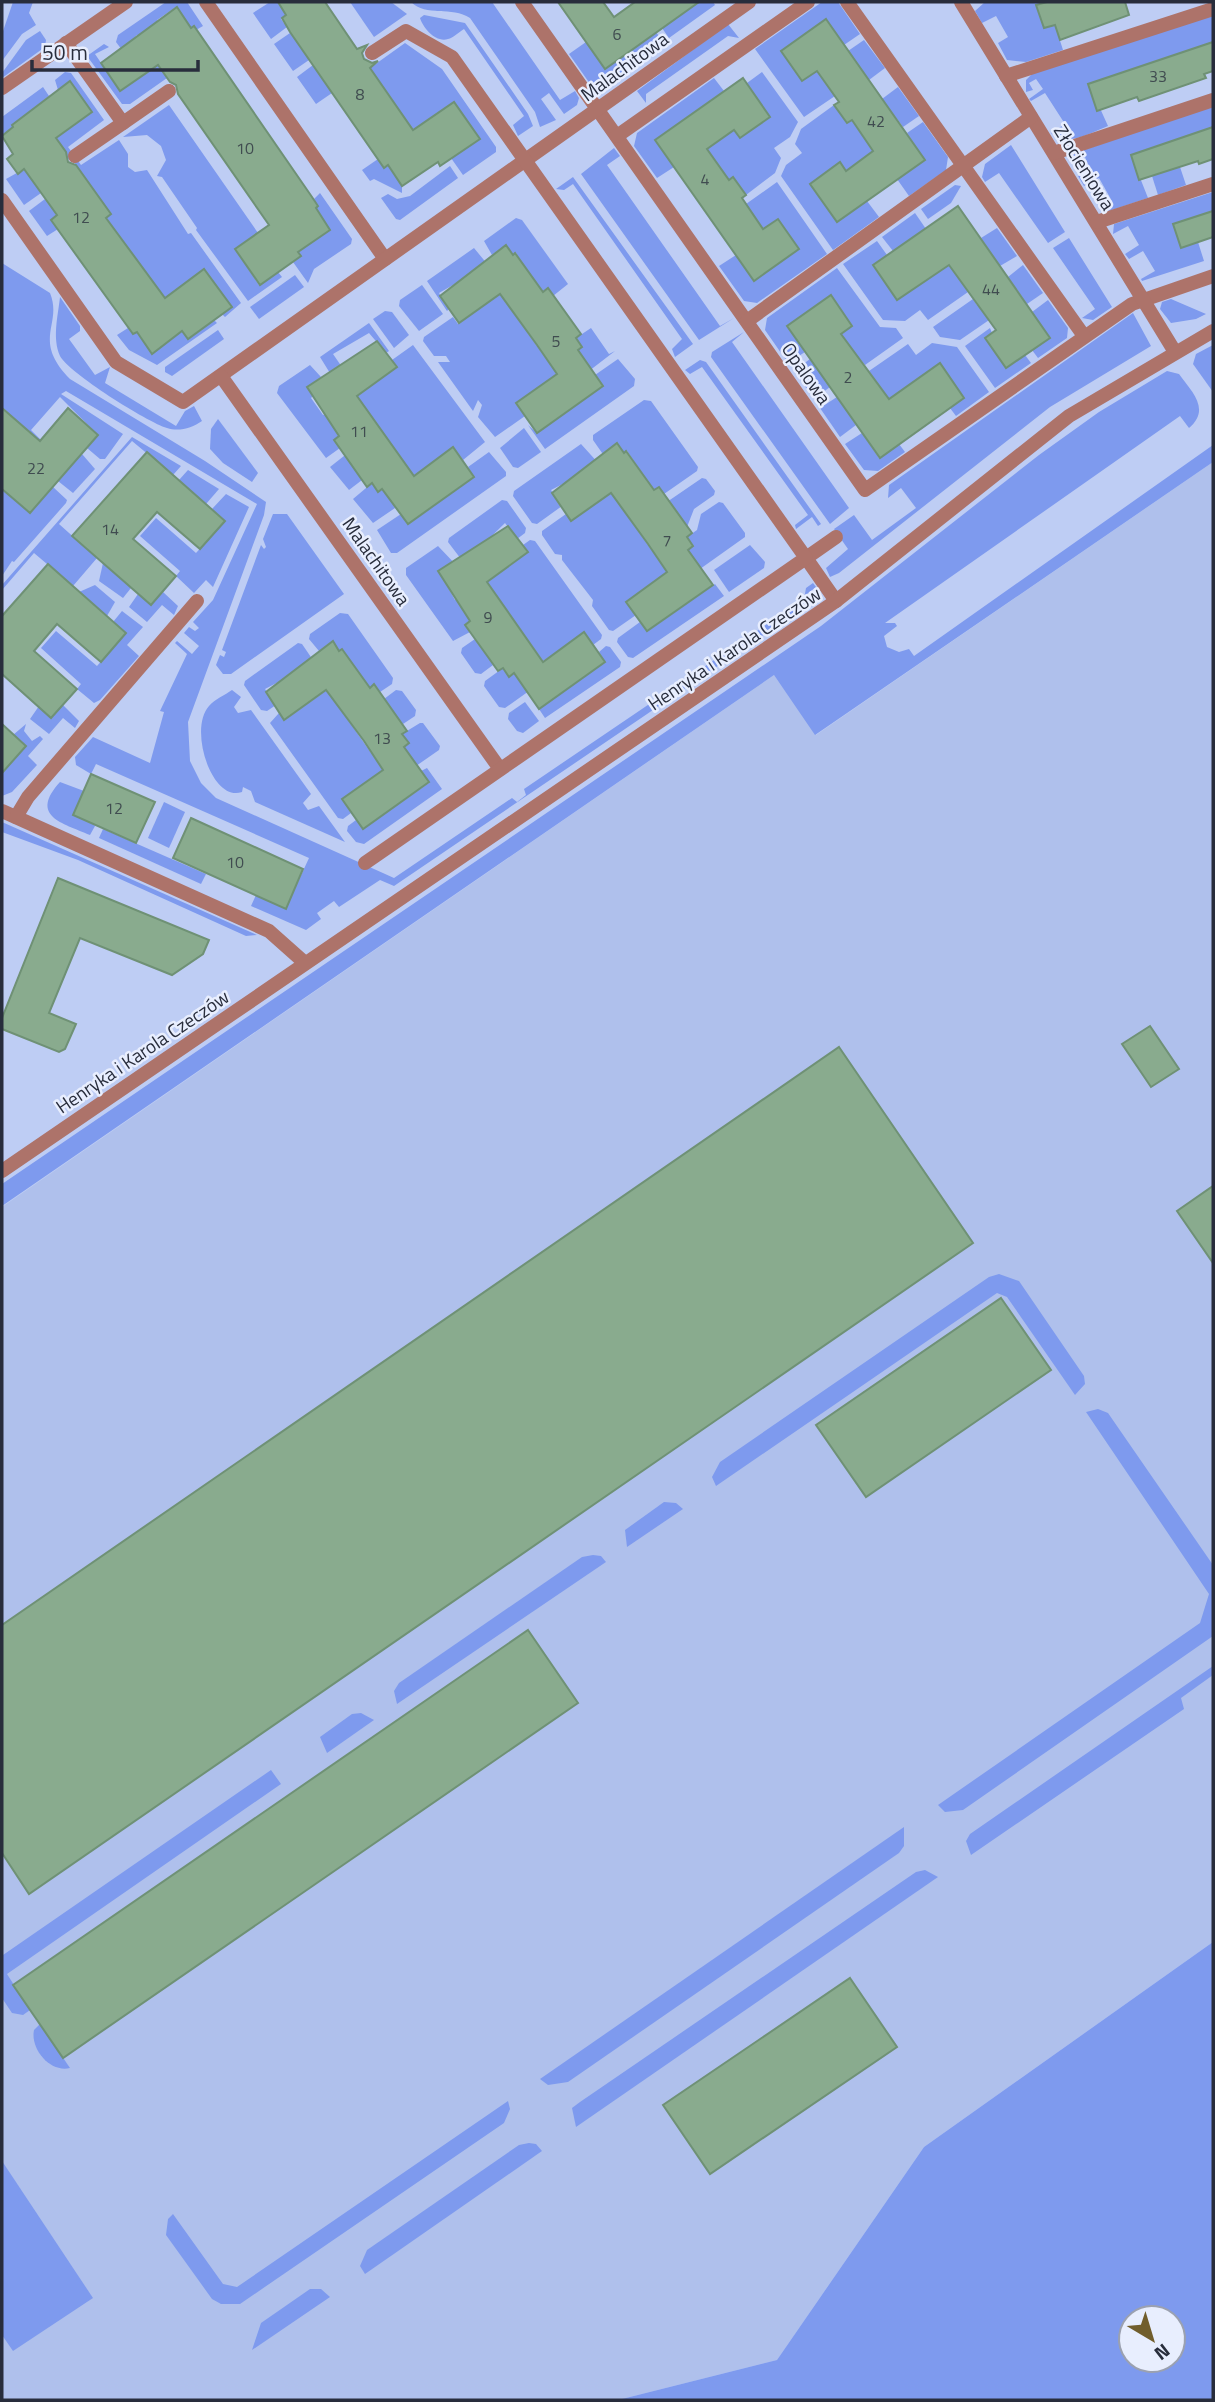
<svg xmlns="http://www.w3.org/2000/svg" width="1215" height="2402" font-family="'Titillium Web',sans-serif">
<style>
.built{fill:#afc0ec}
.green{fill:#7e9aee;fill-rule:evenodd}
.building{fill:#89ab8e;stroke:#6f9175;stroke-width:2}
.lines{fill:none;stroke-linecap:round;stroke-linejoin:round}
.street{stroke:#ad736a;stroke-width:14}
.labels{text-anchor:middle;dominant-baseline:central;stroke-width:5;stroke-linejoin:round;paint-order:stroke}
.number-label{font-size:16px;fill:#404c50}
.street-label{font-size:19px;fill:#282d3c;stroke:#e8eefe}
</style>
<rect width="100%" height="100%" fill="#becdf4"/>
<!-- built -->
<path class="built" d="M1213,462V1942L924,2147L777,2360L618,2400H2V1207L774,675L816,735Z"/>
<!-- green -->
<g class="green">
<path d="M13,2H33L29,13L36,25L22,34L2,61V34Z"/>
<path d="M166,2H187L203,26L196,30L191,28L176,7L157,20L161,27L139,37L137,35L122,50L116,42L118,35Z"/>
<path d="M270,2H278L286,15L281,19L287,27L271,39L253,13Z"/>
<path d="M350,2H391L407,14L374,37Z"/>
<path d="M411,2H492L560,100L575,91L579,98L577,105L564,114L549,93L541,99L556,120L540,127L535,112L470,18C452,6 426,17 411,2Z"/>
<path d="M689,2H713L715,5L669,38L662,28L692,7Z"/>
<path d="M822,2H838L860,34L844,45L826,20L781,51L802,81L817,71L835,96L804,117L755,49Z"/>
<path d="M985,2H1047L1037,6L1044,28L1055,25L1063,50L1026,62L1007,60L998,43L1008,37L996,16L982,23L975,11Z"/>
<path d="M1213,14V42L1089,84L1108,126C1090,133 1068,147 1051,133L1065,124L1045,93L1031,101L1029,99L1043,89L1036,79L1029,83L1033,90L1026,92V80L1032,74Z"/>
<path d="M424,15L465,23L528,114L533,126L518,136L513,125L524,116L464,29C459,32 453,38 448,39C436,43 423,28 420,18Z"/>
<path d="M728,24L739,38L728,36L646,94V103L637,91Z"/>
<path d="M40,31L46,40L45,47L2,78V73L26,40Z"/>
<path d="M656,32L663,42L599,88H593L569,54L586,42Z"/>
<path d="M290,33L309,46L303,51L309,60L293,71L274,44Z"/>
<path d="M864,40L885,68L869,80L848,51Z"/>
<path d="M405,43L442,69L496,147V152L463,175L451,158L454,102L430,119L416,134L370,68Z"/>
<path d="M104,44L109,47L95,54L120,91L158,65L167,78L130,104H122L87,56Z"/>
<path d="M313,65L332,79L326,84L332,93L316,104L297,77Z"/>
<path d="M65,72L71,73L104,120L68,147L81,165L119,140L128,154V167L135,172L147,170L188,234L191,233L241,303L225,317L222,314L165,298L106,218L111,214L71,158L65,161L52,141L92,112L70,82L58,90L55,80Z"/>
<path d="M762,72L798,122L790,137L774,148L781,158L775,173L746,195L733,178L729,180L707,149L734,130L740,138L770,117L747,83Z"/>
<path d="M714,78L724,91L655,140L674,167L657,178L634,146L637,133Z"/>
<path d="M43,87L49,96L34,108L38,114L2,136V117Z"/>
<path d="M898,87L919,116L903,127L882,99Z"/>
<path d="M169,105L258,233L235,249L259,285L278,272L282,277L248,301L196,230L197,228L162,177L157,176L166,160L161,146L147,135L123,137Z"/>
<path d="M834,105L847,123L852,120L873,151L846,171L840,162L810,184L837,222L867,201L879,217L833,250L781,176L786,165L802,153L795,144L801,129Z"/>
<path d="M1213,106V127L1131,155L1148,198L1109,211L1099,209L1112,201L1099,178L1084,186L1078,176L1091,172L1085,157L1070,163L1075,153Z"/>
<path d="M923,122L948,157L946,170L909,196L897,179L925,160L907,133Z"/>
<path d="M1011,145L1065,232L1048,243L999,173L985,182L982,177L985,164Z"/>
<path d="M614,148L620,156L607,165L720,326L734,318L699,340L581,174Z"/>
<path d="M378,159L384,167L388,165L402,186V193L374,179L370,181L362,170Z"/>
<path d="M450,166L458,178L400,220L396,219L381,198L388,194L397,199L410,196Z"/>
<path d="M1180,167L1186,185L1158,195L1152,176Z"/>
<path d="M24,169L41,193L24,205L6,179Z"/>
<path d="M573,177L693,344L675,357L672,349L682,339L573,184L564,190L556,189Z"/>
<path d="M777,182L827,254L757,303L744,301L719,266L736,255L799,249L778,219L763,229L746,204Z"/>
<path d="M955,185L961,186L951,203L928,219L921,209Z"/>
<path d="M1213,192V211L1173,225L1181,248L1198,242L1204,261L1142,281L1141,279L1155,271L1143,251L1129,259L1125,254L1139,245L1128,226L1113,234L1114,224Z"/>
<path d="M320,193L352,239L351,244L314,269L308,283L293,262L301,256L296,249L330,230L316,208L318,206L314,199Z"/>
<path d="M45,199L57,215L58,229L47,236L29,211Z"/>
<path d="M915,213L926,229L893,251L882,237Z"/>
<path d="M516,218L522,220L568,284L553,296L548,289L543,292L536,282L533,283L516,253L513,255L506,245L492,255L484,241Z"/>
<path d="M997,228L1017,256L1000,266L981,238Z"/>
<path d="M1069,238L1112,307L1093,320L1082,318L1095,309L1053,248Z"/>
<path d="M877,241L887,255L873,266L897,300L928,279L949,257L967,283L964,286L968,292L928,320L920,310L905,321L883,320L843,264Z"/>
<path d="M474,248L488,265L439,293L449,309L447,311L427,281Z"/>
<path d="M2,263L50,293C63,325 31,339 70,379L205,461L266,502L264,515L188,722L190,761L201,783L216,798L394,878L512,798L517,802L526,795L524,789L804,599L806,588L813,583L816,587L807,594L806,606L394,886L380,880L339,907L334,901L317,913L321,919L306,930L251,906L256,895L286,908L309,858L96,764L91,774L76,765L75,757L93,737L150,763L164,712L160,711L187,654L175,643L177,641L192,654L199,646L184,633L189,627L195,631L199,628L193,622L213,600L257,504L66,391L61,394L123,434L105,459H100L87,448L98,435L60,397L31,430L41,440L38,443L12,432L19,423L2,408Z"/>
<path d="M1023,265L1043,293L1027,304L1008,277Z"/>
<path d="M837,268L880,327L896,328L903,338L865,365L860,359L856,361L838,335L852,325L831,295L787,326L805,352L788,363L765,330L767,318Z"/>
<path d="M295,275L304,287L259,319L250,307Z"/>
<path d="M422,285L443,314L419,331L399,306L400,300Z"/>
<path d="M500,294L557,374L516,403L525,416L495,437L478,417L482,405L478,400L473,411L438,362H450L446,356H434L423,341L424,337L453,317L458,324Z"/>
<path d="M60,297L80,326V331L69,339L95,375L110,367L105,383L176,426L185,411L194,406L202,421C192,428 179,432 167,428C147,422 69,373 60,356C52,338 58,316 60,297Z"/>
<path d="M973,299L977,305L981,303L992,318L960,340L940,337L933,327Z"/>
<path d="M1171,299L1206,314L1196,319L1171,323L1160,309L1162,302Z"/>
<path d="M1048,300L1068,328L1067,338L1038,358L1032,350L1050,338L1032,312Z"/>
<path d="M385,311L392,312L409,335L394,348L373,319Z"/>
<path d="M1133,313L1151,346L1050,407L839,573L830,577L826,568L848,549L834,529L854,515L872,540L916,508L901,488L888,498L889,485Z"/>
<path d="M214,320L217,323L157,365L129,350L117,335L128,328L133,334L137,332L152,353L182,331L189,339Z"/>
<path d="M369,323L389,351L386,353L369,333L333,354L344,370L333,378L320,357Z"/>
<path d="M591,328L609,354L615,351L589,371L575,352L576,338Z"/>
<path d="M990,328L1006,368L1025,355L1031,363L995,388L965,346Z"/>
<path d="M218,330L224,339L172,376L165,372V367Z"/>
<path d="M744,332L732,342L849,508L830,524L711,357L712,352Z"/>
<path d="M932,343L957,347L989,392L956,416L950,408L964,398L939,364L889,406L870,381L874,378L869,371L908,344L916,355Z"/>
<path d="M413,345L485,442L463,460L454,448L412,477L355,397L397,367L392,360Z"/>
<path d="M1213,345V392L1193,364L1196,354Z"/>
<path d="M618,359L635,379L634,386L545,449L528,425L537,433L603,386L595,375Z"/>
<path d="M810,359L830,387L814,399L794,371Z"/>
<path d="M700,360L706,362L821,524L818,526L812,517L796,529L795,525L808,515L702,367L690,374L685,370Z"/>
<path d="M310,365L321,377L307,387L313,396L311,398L323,415L326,414L339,436L334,440L340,448L326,458L277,393L279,386Z"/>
<path d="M1167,371L1179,374C1192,392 1211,409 1189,428L1180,416L885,623H895L897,626L884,636L887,647L899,652L909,649L914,656L1213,445V462L815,735L774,675L2,1206V1184L821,626L1039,455L1099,412Z"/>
<path d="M837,397L856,425L840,437L820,408Z"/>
<path d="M644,400L651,401L698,467L697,471L664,494L659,487L654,490L627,451L624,453L617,444L603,453L607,460L593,440V435Z"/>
<path d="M218,419L258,473L252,482L223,463L210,449L211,429Z"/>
<path d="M524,428L541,452L518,468L513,467L500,448Z"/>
<path d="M862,433L879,458L899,444L905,452L878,471L864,470L845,444Z"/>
<path d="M132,437L181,466L173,475L132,441L59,524L97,558L73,586L34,553L2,590V585Z"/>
<path d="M581,444L600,465L551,490L562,506L537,524L532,523L513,496L514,491Z"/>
<path d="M349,452L362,480L349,490L330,467Z"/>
<path d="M489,452L506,472V476L397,553H391L377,530L401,514L409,524L474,477L468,467Z"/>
<path d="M82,454L95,469L73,493L58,481Z"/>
<path d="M188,470L219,489L206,504L179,480Z"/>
<path d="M702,478L706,479L715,491L714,495L694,509L687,527L664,504Z"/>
<path d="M372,483L378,492L385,488L398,506L373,523L353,499Z"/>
<path d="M53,487L67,500L66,503L14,562L12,561L2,576V489L30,513Z"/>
<path d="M611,493L668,573L627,602L636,615L613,631L609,630L592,606L593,600L562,560V555L555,554L542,535V531L566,514L571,521Z"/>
<path d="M226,494L249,507L213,587L206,580L194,593L176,576L180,571L140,536L156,518L196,553L225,521L212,509Z"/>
<path d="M502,500L507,501L526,528L525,533L517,539L505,523L464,563L448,542L449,538Z"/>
<path d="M719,502L723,503L745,533V537L700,569L687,550L693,545L687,537L697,530L701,514Z"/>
<path d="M273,514H287L344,594L231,674H223L216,665L220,655L224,657L226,652L222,650L261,545L264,549L266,547L263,539Z"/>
<path d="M530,540L535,541L602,635L601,639L593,645L584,632L562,648L557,658L554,654L543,661L487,582L528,552L523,545Z"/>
<path d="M750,545L765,562L764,568L729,592L714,570Z"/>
<path d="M438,546L458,567L452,562L439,571L455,600L458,599L470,621V632L453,641L406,575V568Z"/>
<path d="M103,563L131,588L123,598L99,581Z"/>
<path d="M715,584L724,596L633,658L628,657L617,642L618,638L640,622L648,631Z"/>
<path d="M95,585L115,602L107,616L79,592Z"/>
<path d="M163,592L178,606L174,615L162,605L147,622L129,607L138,594L151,605Z"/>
<path d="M122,611L143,627L127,645L139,656L100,700L94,703L77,689L81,684L41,648L56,631L97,666L126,633L113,622Z"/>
<path d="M340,613L348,614L393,678L392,684L380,692L374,685L370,688L342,649L339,651L333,642L319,651L309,639L310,634Z"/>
<path d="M475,639L493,654L488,657L493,665L481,674L475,673L461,653L462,648Z"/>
<path d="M298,643L302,644L315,663L265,689L276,705L267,711L261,710L244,685L245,681Z"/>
<path d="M606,646L610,647L621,662L620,667L545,718L539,709L605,662L599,652Z"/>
<path d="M503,668L509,677L516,672L529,691L505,708L499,707L484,686L485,681Z"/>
<path d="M232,690L241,697L234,707L238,713L251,710L311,794L303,803L308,810L319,806L345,842L255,802L251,791L243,787L242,792C212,803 188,729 209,706C215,699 225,695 232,690Z"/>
<path d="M327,690L383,770L342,799L351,813L343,819L338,818L270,723L279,713L285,720Z"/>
<path d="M396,690L402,691L416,710L415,716L403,724L397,717L392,720L380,702Z"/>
<path d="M525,702L539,721L523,733L517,731L508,719L509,713Z"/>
<path d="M63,705L79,721L75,728L63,718L49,734L30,719L39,706Z"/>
<path d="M420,723H423L440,746L439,750L416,766L403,748L409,743L402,734Z"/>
<path d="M26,724L24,731L32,741L40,736L43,739L28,756L37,765L12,792L2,796V773L26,746L13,735Z"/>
<path d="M427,768L442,789L364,844L356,842L347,831L348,826L356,820L363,829L429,783L421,771Z"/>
<path d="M60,782L84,791L95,826L90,835C62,823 29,816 60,782Z"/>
<path d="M164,802L185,812L169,848L148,838Z"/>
<path d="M2,822L257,935L246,936L78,860L2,832Z"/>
<path d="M103,829L206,874L201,884L99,838Z"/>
<path d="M999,1274L1019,1281L1084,1376L1085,1384L1075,1395L1007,1297L997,1293L716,1486L712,1477L720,1462L989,1277Z"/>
<path d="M1098,1409L1108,1413L1213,1565V1636L963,1810L945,1812L938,1805L1200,1623L1209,1594L1086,1412Z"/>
<path d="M664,1502L676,1503L683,1509L627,1547L625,1530Z"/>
<path d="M593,1555L601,1556L606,1562L397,1704L394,1691L399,1683L582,1557Z"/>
<path d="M1213,1666V1675L1181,1698L1184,1709L971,1855L966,1841L970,1834Z"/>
<path d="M361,1713L374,1720L327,1753L320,1737L352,1714Z"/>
<path d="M271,1770L281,1784L7,1974L30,2010L23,2015L12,2013L2,1998L3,1955Z"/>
<path d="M904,1827V1846L899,1853L568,2082L548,2085L540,2079Z"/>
<path d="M925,1870L938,1877L576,2127L572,2108L580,2102L916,1872Z"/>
<path d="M1213,1942V2400H618L777,2360L924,2147ZM1131,2318H1173V2360H1131Z"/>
<path d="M40,2024L70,2068C50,2073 30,2049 34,2030Z"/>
<path d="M508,2101L510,2109L504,2123L240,2304H221L212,2299L166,2235L168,2219L173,2214L223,2284L237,2287Z"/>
<path d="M529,2143L536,2144L542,2151L365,2274L360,2266L367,2250L519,2145Z"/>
<path d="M2,2161L93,2298L13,2351L2,2335Z"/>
<path d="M310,2289H321L330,2297L252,2350L261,2323Z"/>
</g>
<!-- building -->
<g class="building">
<path d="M278,2H325L357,49L367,45L362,53L364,59L372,63L378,61L370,68L413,130L454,102L480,139L440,166L438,162L402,186L388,165L384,168L290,32L282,18L286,15Z"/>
<path d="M558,2H603L614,17L635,2H699L605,69Z"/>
<path d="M1047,2H1125L1129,15L1060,40L1055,25L1044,28L1036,5Z"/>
<path d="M177,7L191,28L194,26L312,197L318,206L316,208L330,230L298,252L301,256L260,285L235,249L269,225L178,94L176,85L170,82L158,65L120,91L101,63Z"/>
<path d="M826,19L925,160L837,222L810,184L840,162L846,171L873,151L852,120L847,123L834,105L839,102L817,71L802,81L781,51Z"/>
<path d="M1213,42V71L1204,74L1206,78L1139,101L1137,97L1097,111L1088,84Z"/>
<path d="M743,78L770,117L740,138L734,130L707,149L729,180L733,177L746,195L742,198L763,229L778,219L799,249L754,281L655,140Z"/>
<path d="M70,81L92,112L56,138L66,152L68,162L76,165L111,214L106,218L165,298L204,269L232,307L188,339L182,331L152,354L137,332L133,334L51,220L57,215L24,169L18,174L7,159L13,154L2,136L13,127L12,125Z"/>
<path d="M1213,127V159L1199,164L1198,161L1139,180L1131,155Z"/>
<path d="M958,206L1050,338L1006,368L985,338L996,330L949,265L897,300L873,265Z"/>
<path d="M1213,211V237L1181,248L1173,224Z"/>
<path d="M506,245L513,255L515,253L543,292L548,288L581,334L576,338L582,347L578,350L603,386L537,433L516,403L557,374L537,345L500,294L459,323L440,296Z"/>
<path d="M831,295L852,326L841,334L889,399L940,363L964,398L880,458L787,326Z"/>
<path d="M377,341L397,367L357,396L414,476L453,447L474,477L408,524L382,489L378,492L372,483L367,487L334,440L339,436L307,387Z"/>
<path d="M2,408L40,441L68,408L98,435L30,513L2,489Z"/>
<path d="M617,443L624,453L626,451L654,490L659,487L692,533L687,537L693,546L688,550L713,585L647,631L626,602L667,572L648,544L611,493L571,521L552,493Z"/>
<path d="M147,452L225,521L200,549L157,512L133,539L176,576L151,605L72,536Z"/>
<path d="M508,526L528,552L487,582L543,662L584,632L605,662L539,709L514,673L509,677L503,668L498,671L488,657L465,625L470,621L438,571Z"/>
<path d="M48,564L126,633L101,662L57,624L34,651L77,689L51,718L2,674V616Z"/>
<path d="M333,641L339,651L342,649L370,688L374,684L407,731L402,734L409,743L404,747L429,782L363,829L342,799L383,770L364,741L326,690L284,720L266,692Z"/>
<path d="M2,724L26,746L2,773Z"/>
<path d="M91,774L155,802L136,843L73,815Z"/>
<path d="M191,818L303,869L286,909L173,858Z"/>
<path d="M58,878L209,940L203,954L172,975L80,938L49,1013L76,1024L65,1049L59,1052L2,1029V1018Z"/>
<path d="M1150,1026L1179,1069L1151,1087L1122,1044Z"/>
<path d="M839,1047L973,1243L29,1894L2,1853V1625Z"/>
<path d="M1213,1186V1263L1177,1211Z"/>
<path d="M1001,1298L1051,1370L866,1497L816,1425Z"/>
<path d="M528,1630L578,1703L63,2058L13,1985Z"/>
<path d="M850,1978L897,2047L710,2174L663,2105Z"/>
</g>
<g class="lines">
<!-- street -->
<g class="street">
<path d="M206,2L385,259"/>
<path d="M522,2L865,490L1132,304L1213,276"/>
<path d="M847,2L1084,336"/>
<path d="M961,2L1175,352"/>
<path d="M66,43L123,123L169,91"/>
<path d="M1006,76L1213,9"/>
<path d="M2,88L126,2"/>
<path d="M617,136L808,2"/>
<path d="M1054,153L1213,100"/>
<path d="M75,156L123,123"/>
<path d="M2,200L116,362L183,402L749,2"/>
<path d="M1097,222L1213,184"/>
<path d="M747,321L1031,117"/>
<path d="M221,376L500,769"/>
<path d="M836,537L806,558L836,601"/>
<path d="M2,811L269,931L305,963"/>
<path d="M16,817L28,797L197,601"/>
<path d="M365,863L806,558L452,57L406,31L372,53"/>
<path d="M2,1171L836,601L1069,416L1213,331"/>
</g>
</g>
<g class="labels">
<!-- number labels -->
<g class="number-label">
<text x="617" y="34">6</text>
<text x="1158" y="76">33</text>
<text x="360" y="94">8</text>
<text x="876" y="121">42</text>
<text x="245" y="148">10</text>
<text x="705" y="179">4</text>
<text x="81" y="217">12</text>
<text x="991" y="289">44</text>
<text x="556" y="341">5</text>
<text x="848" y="377">2</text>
<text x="359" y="431">11</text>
<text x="36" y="468">22</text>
<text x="110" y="529">14</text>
<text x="667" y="540">7</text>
<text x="488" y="617">9</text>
<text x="382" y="738">13</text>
<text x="114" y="808">12</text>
<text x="235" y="862">10</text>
</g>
<!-- street labels -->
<g class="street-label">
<text transform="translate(624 66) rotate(-36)">Malachitowa</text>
<text transform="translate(1085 167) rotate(58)">Złocieniowa</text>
<text transform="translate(807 373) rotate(55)">Opalowa</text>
<text transform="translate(377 561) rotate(55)">Malachitowa</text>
<text transform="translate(734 648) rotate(-34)">Henryka i Karola Czeczów</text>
<text transform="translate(142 1051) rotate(-34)">Henryka i Karola Czeczów</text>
</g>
</g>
<!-- border -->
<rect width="1215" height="2402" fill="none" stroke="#282d3c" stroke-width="7"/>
<!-- north arrow -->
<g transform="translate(1152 2339) rotate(142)"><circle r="33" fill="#e8eefe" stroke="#9ba1b0" stroke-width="2"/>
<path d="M0-5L12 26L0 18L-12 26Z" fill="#715e2d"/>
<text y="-10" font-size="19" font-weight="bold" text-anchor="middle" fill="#282d3c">N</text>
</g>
<!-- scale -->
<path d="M32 60v10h166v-10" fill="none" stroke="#282d3c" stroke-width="3.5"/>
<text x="42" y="60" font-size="21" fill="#282d3c" stroke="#e8eefe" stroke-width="5" paint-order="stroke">50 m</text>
</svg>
